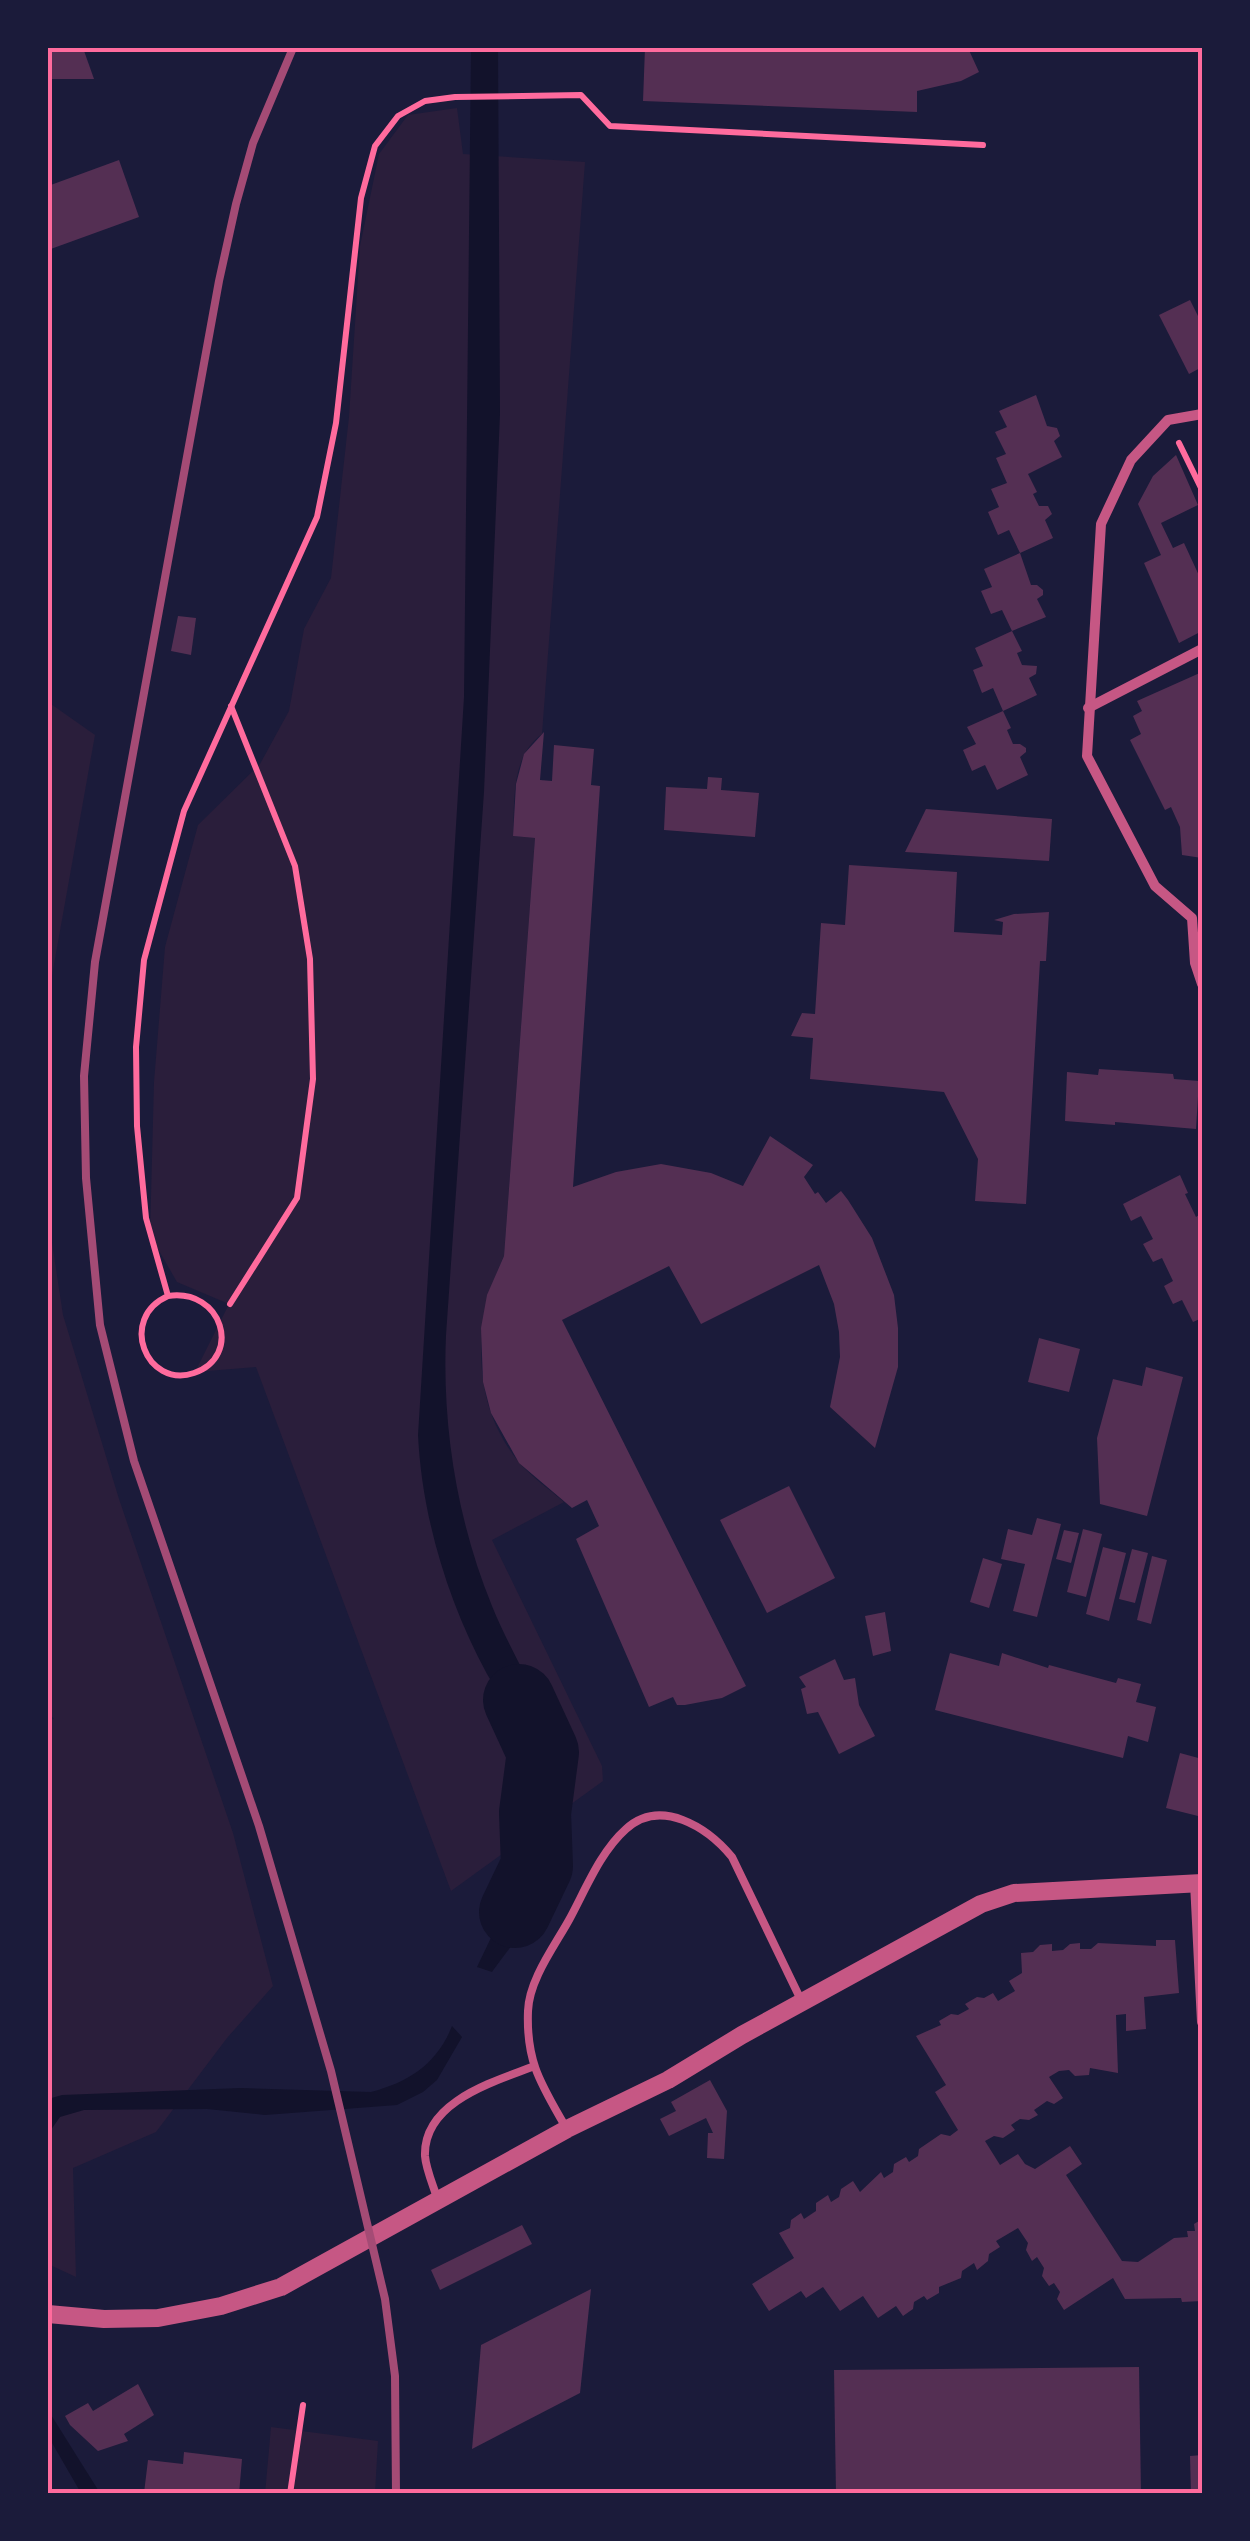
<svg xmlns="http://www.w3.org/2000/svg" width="1250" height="2541" font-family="'Source Sans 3',sans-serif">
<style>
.green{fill:#2a1e3b}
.water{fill:#12122b}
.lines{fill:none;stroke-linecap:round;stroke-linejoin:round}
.river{stroke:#12122b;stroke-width:72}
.building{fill:#542f53}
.path{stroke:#ff6b9d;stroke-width:6}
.service{stroke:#c65784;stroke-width:8}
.minor{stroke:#c65784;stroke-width:10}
.tertiary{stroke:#c65784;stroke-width:18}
.rail{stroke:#a44b75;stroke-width:8}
.neatline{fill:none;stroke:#ff6b9d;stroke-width:4}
</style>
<rect width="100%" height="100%" fill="#1b1b3a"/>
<!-- green -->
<g class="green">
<path d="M457,108L463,154L585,162L542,734C510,757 515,801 513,836L535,838L504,1256C473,1322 470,1402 518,1461C531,1477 549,1489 564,1502L492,1540L602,1766L603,1781L451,1891L256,1367L195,1372L229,1304L177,1282L150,1235L154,1082L165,947L198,825L260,764L289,711L304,629L331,578L349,417L360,246L379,154L408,115Z"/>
<path d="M48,702L95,735L48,998Z"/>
<path d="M48,1216L63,1315L119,1499L233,1833L273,1986L227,2038L156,2132L73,2168L76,2277L48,2264V1720L54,1719L48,1712Z"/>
<path d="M271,2427L378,2441L375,2493L265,2494Z"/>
</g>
<!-- water -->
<g class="water">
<path d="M471,48H498L500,414L484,792L446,1335C442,1427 457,1520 492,1606C510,1650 536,1693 557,1737C565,1760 554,1776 550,1798C545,1826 561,1842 559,1867C556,1892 508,1949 492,1972L477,1967L530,1856L541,1760C533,1732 502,1701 487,1674C448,1602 422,1517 418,1435L464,697Z"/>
<path d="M452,2026L462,2037L437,2080L423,2092L397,2105L265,2115L207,2109L84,2110L60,2117L48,2134V2099L62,2095L241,2088L371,2092C409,2082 437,2064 452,2026Z"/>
<path d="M48,2410L100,2493H81L48,2436Z"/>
</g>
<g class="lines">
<!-- river -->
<path class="river" d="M515,1912L537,1866L535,1813L543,1752L519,1700"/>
</g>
<!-- building -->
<g class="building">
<path d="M48,48H83L94,79H48Z"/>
<path d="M645,48H968L979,72L961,81L917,91V112L643,101Z"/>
<path d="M119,160L139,217L48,250V186Z"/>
<path d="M1190,300L1202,324V367L1189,374L1159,315Z"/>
<path d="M1036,395L1047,426L1057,428L1060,436L1054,441L1062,457L1028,474L1037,492L1033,494L1039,506H1048L1052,514L1045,520L1053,538L1020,553L1009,530L998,535L988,512L999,507L991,489L1007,483L996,458L1006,454L995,432L1007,427L999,411Z"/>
<path d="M1176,455L1198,505L1161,523L1173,548L1184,543L1202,582V631L1179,643L1144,563L1161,555L1138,504L1153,476Z"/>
<path d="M1020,553L1031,585H1037L1043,590V595L1037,599L1046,617L1012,631L1002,610L991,614L981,591L992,587L984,569Z"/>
<path d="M178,616L196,618L191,655L171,651Z"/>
<path d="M1012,631L1022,651L1017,653L1022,665L1037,666L1036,674L1029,678L1037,695L1003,711L993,688L982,693L973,670L983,666L975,648Z"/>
<path d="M1202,672V858L1182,855L1180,827L1171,807L1165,810L1130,740L1141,734L1133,716L1142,711L1137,701Z"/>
<path d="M1003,711L1011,728L1007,730L1013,744H1020L1026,748V752L1020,757L1028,775L997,790L985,765L972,771L963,750L976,744L967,727Z"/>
<path d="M544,732L540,780L552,781L554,745L594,749L591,785L600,786L573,1187L616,1172L661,1164L711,1173L743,1186L770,1136L813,1165L804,1177L815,1194L818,1192L826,1203L841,1191L848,1200L872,1238L894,1295L898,1328V1367L875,1448L830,1407L840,1357L839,1332L834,1304L819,1265L701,1324L669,1266L562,1320L746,1686L722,1698L685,1705H677L673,1697L649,1707L576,1539L599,1526L587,1500L572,1508L519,1463L491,1413L483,1382L481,1328L487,1295L504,1256L535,838L513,836L516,784L524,754Z"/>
<path d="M708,777L722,778L721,790L759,793L755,837L664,830L666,787L707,789Z"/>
<path d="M926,809L1052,819L1049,861L905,852Z"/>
<path d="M849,865L957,872L954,932L1002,935L1003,922L994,920L1014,914L1049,912L1046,961H1040L1026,1204L975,1201L978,1159L944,1092L810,1079L813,1038L791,1036L802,1013L815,1014L821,923L845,925Z"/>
<path d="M1099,1069L1173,1074L1174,1079L1199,1081L1196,1129L1115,1122V1125L1065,1121L1067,1072L1098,1075Z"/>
<path d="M1180,1175L1188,1193L1185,1194L1196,1217L1199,1215L1202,1222V1318L1193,1322L1182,1300L1173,1304L1164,1286L1173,1281L1162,1258L1153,1262L1143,1244L1153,1239L1141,1216L1131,1221L1123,1204Z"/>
<path d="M1039,1338L1080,1349L1069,1392L1028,1382Z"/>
<path d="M1146,1367L1183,1377L1147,1516L1100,1504L1097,1438L1113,1379L1142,1386Z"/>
<path d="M789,1486L835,1578L767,1613L720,1520Z"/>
<path d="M1037,1518L1061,1524L1037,1617L1013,1611L1025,1564L1001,1559L1008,1529L1032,1535Z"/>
<path d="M1083,1529L1102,1534L1086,1597L1067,1592Z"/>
<path d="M1064,1530L1079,1533L1071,1563L1056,1559Z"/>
<path d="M1103,1547L1126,1553L1109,1621L1086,1614Z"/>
<path d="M1132,1549L1148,1553L1135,1603L1119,1599Z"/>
<path d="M1152,1556L1167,1560L1151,1624L1137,1620Z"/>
<path d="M983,1558L1002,1564L989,1608L970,1602Z"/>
<path d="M885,1612L891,1651L873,1656L865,1616Z"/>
<path d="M950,1653L999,1666L1002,1653L1048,1668L1049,1665L1116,1683L1118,1678L1141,1684L1136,1702L1156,1707L1148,1742L1128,1736L1123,1758L935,1710Z"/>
<path d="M835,1659L844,1680L855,1678L859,1705L875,1736L839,1754L818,1712L807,1714L801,1689L806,1687L799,1677Z"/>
<path d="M1180,1753L1202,1759V1817L1166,1808Z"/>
<path d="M1156,1940H1175L1179,1993L1144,1997L1146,2029L1126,2031V2014L1116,2015L1118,2073L1090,2068L1089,2075L1075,2076L1069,2070L1059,2071L1049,2077L1063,2098L1054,2104L1047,2101L1034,2110L1038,2115L1029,2120L1020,2119L1011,2125L1015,2130L1003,2138L994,2136L985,2141L1000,2165L1018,2154L1025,2164L1035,2169L1070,2146L1082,2164L1066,2175L1122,2261L1138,2262L1174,2238L1188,2237L1187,2231H1195L1194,2224L1202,2219V2301L1182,2302L1181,2298L1125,2299L1113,2278L1064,2310L1057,2299L1060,2292L1054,2283L1049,2286L1042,2276L1044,2268L1037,2257L1032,2261L1026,2250L1028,2243L1018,2228L996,2241L1000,2247L989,2254L988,2261L977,2270L974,2263L962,2271L961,2278L939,2287V2293L927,2300L924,2296L914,2302L913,2309L903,2316L896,2306L878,2318L863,2296L840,2311L823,2287L806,2298L801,2291L769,2311L752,2284L794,2258L779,2233L790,2228L791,2220L801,2213L804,2219L816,2211V2203L828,2195L831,2202L839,2197L841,2189L853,2181L860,2192L881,2172L884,2178L893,2172L894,2164L906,2157L909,2162L918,2156L919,2149L941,2134L950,2136L958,2130L935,2092L946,2085L916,2036L941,2025L939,2021L951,2014L958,2015L969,2009L965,2004L977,1997L984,1998L993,1993L998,2001L1015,1991L1009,1981L1022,1973L1021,1953L1033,1952L1040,1945L1052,1944V1951L1063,1950L1070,1944L1080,1943V1949H1091L1098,1943L1156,1946Z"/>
<path d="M710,2080L727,2111L724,2159L707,2158L708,2133H713L706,2118L669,2136L660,2119L676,2111L671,2102Z"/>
<path d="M522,2225L532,2244L440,2290L431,2270Z"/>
<path d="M591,2289L580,2393L472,2449L481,2345Z"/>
<path d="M1139,2367L1141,2494H836L834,2370Z"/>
<path d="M138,2384L154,2415L124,2434L128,2441L98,2451L70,2425L65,2416L88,2403L93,2411Z"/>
<path d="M184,2452L242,2459L239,2494L159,2490V2494L144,2493L148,2460L183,2464Z"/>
<path d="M1202,2455V2494H1191L1190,2456Z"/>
</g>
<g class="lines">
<!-- path -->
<g class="path">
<path d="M1179,443L1202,490"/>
<path d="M168,1296C222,1288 243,1356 194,1373C146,1389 118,1318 168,1296L146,1218L137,1126L136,1047L144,960L184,811L317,517L336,423L361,198L375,146L398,116L425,101L455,97L581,95L610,126L983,145"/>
<path d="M230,1304L297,1198L313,1079L310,959L295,866L231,706"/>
<path d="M290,2494L303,2405"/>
</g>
<!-- service -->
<g class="service">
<path d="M565,2126C541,2084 526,2062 528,2011C529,1980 554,1947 569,1920C585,1891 600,1852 626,1829C661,1797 708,1828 732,1857L801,2000"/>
<path d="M438,2201C434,2187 426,2170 425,2156C423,2102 493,2082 532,2067"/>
</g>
<!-- minor -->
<g class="minor">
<path d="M1202,414L1168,420L1131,460L1101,524L1087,756L1155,886L1192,918L1195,963L1202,984"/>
<path d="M1088,708L1202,649"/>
<path d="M1195,1883L1202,2022"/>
</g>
<!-- tertiary -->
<path class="tertiary" d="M48,2314L104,2319L158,2318L221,2306L281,2287L567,2129L668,2080L742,2035L981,1904L1014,1893L1202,1883"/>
<!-- rail -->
<path class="rail" d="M293,48L253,143L236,204L219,281L95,962L84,1076L86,1178L100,1325L134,1461L259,1826L331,2071L385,2299L395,2376L396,2494"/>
</g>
<!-- border -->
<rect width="1250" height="2541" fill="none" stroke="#1b1b3a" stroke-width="100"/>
<rect x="50" y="50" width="1150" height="2441" class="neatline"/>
</svg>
